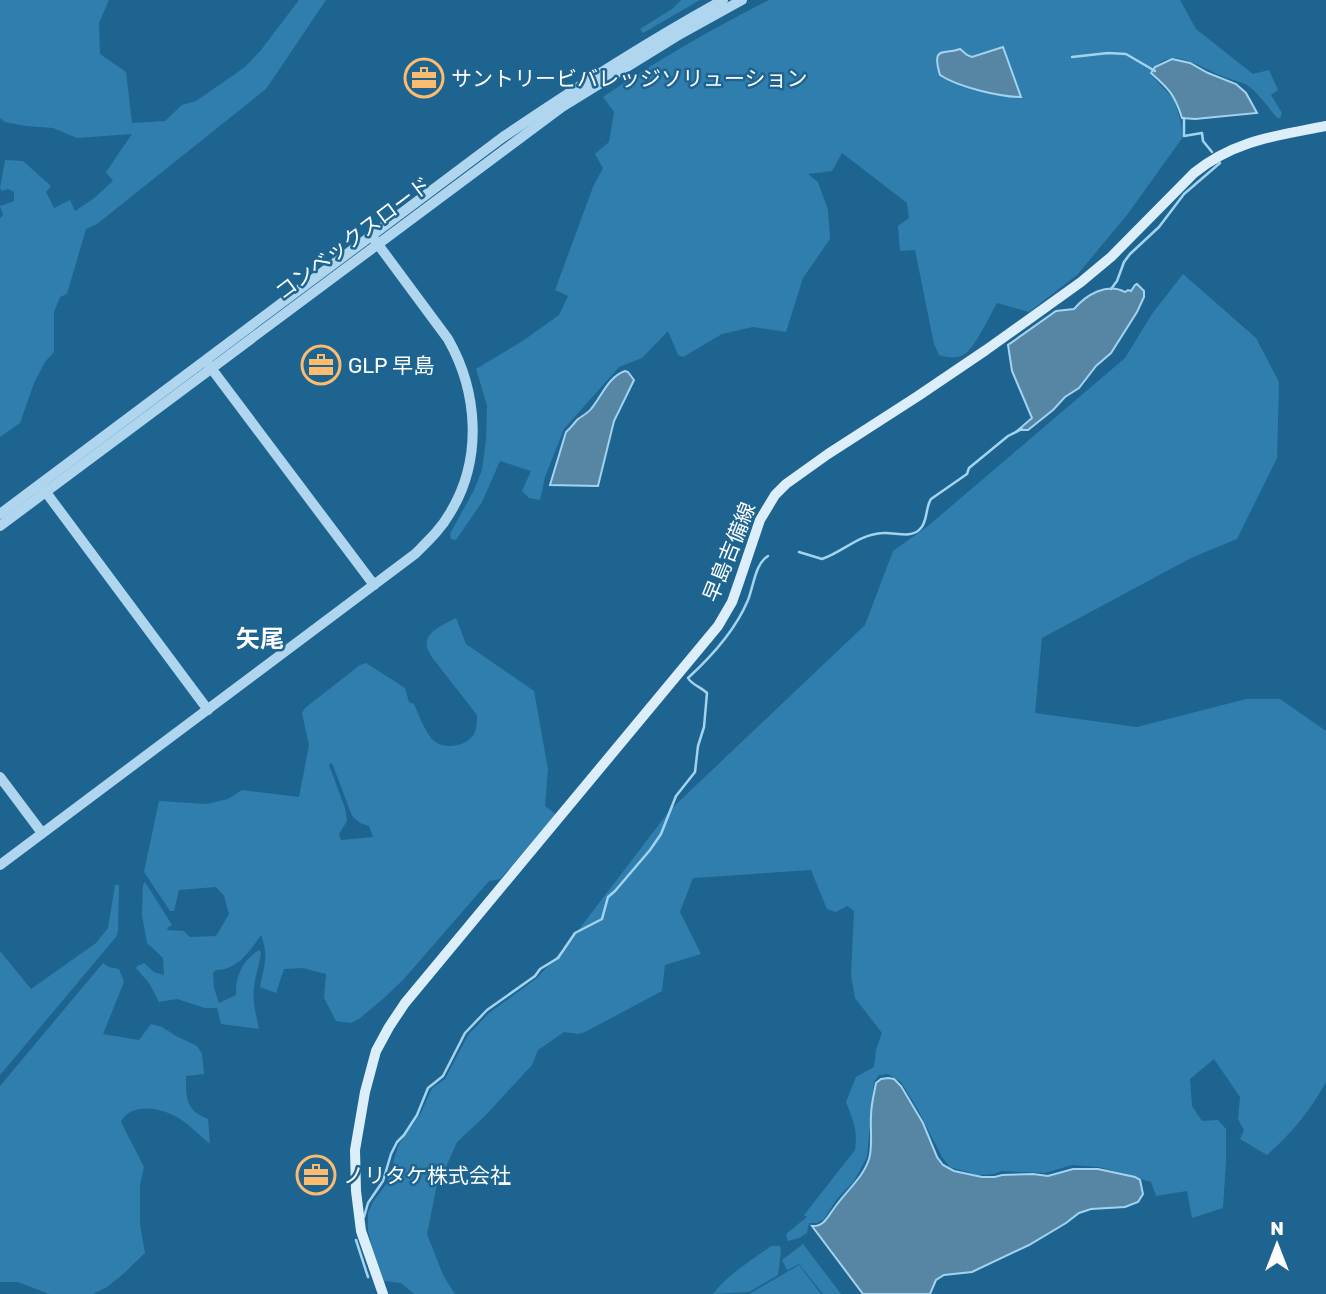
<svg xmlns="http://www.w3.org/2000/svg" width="1326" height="1294" font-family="Rubik,'Noto Sans JP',sans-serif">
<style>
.green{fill:#2f7ead;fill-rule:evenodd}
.water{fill:#5786a5;stroke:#a2d3ef;stroke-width:2}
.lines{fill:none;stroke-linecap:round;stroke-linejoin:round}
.stream{stroke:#a2d3ef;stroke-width:2.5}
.tertiary{stroke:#afd6ee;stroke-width:10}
.secondary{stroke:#dceefa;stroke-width:10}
.labels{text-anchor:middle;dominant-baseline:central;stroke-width:5;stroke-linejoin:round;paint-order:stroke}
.poi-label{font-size:21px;fill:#fff;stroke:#1e6491;text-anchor:start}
.street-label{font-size:21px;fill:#fff;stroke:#1e6491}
.quarter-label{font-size:24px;font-weight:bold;fill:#fff;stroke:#1e6491}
</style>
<rect width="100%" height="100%" fill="#1e6491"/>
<!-- green -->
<g class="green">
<path d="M0,0H109L99,23L100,54L126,72L132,123L165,121L182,105L196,101L245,67L261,50L299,0H326L266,89L97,224L86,229L67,294L60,297L54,312V352L45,362L34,383L20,423L0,437V218L3,215L0,206L14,201V192L8,189L2,191L0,188L5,160L23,161L51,186L46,192L54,208L70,200L75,211L93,199L113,181L106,172L132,134L77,138L53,128L26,126L5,122L0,118Z"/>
<path d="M681,0H700L643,33L640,29L672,9Z"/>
<path d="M769,0H1180L1196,29L1253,74L1269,70L1278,90L1271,95L1282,113L1280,118H1277C1269,108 1261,97 1252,89C1245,82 1231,80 1222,76C1199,67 1168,42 1150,74L1174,99L1180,119L1183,137L1127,215L1077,275L1029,312L997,303C991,314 986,324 980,334C969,353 963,362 939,355L934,344L915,250L900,251L898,226L909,218L907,203L842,153L832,171L808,174L818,182L828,210L830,239L803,278L786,332L753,327L722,334L683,357L678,355L668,331L642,358L619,367L564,429L545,477L540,500L529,498L522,491L531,471L500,461L482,502L456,540L451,539L450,534L474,490L482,470L486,440L487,405L476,369L524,340L559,315L568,296L555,290L593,187L603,168L595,154L609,142L614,112L603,97C656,61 712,29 769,0Z"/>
<path d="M1183,274L1256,338L1279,382L1277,458L1237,539L1191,558L1042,638L1035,713L1137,727L1246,699H1280L1326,731V1082C1309,1112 1293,1132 1267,1155L1240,1139L1244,1130L1238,1119L1240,1097L1214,1059L1190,1079L1192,1106L1202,1121L1218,1120L1226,1129V1162L1223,1208L1192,1218L1187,1191L1156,1196L1151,1182L1099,1167L1072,1165L1045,1173L1002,1171L994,1174L978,1175L950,1167L942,1157L918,1110L901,1082L888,1074L879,1075L874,1082L867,1157L854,1181L837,1199L824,1219L817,1223H809L807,1233L799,1238L788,1241L786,1234L807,1217L804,1215L855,1150C858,1130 853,1120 846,1102L856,1077L874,1067L876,1050L882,1033L855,998L851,975L854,911L847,906L836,912L827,909L811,870L693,878L680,912L701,954L665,965L662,991L585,1032L578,1034L564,1032L538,1050L532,1065L485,1116L457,1142L436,1189L427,1234L443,1275L455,1294H414L401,1283L384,1281L372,1247L368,1230V1213L373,1202L387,1183L395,1156L399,1144L421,1113L432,1088L445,1079L468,1035L489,1013L537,978L570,941L670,810L865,625L893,551L928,526L1125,358L1152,314Z"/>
<path d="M456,618L466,644L534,691L548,769L545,806L557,815L500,879L489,881L403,980L384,998L359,1019L351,1023L336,1021L324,998L326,974L303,968L284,969L276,993L260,987C264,967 269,955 261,935C250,951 237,970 216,970L213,973L214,988L219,1003L236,995C235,976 243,960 259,950L261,952C260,964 255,975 254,987C252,1001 256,1015 259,1029L221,1024L217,1008H205L177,999L159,1002L149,983L136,968L137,966L144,963L154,972L164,975L163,958L147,943L142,916L143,885L145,882L172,925L167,928L168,930L184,931L190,937L216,936L229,914L224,896L216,887L179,890L174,911H170L144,872L159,801L207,804L228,799L242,790L299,797L309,745L302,713L305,708L360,665L366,663L405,688L409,702L414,704C419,715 424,730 432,739C443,751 468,747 475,732C477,727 477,720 477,715L431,656C429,652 427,649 427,645C425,631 446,624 456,618ZM332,763L352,816L360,823L369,826L373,837L341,840L339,834L347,821L345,808L329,765Z"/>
<path d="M115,885H119L118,931L116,937L0,1075V951L31,989L96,943L108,928Z"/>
<path d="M103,963L109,967L119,969L124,982L103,1034L139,1040L151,1024L162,1027L176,1036L197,1046L202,1054L204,1074L186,1076C186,1098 185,1110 208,1119L210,1144C199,1135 187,1122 175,1116C158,1107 130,1103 121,1122L144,1167L140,1185V1225L145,1253L122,1275L107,1287L93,1294H49L18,1282H0V1086Z"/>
<path d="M803,1244L841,1294H823L799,1264L787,1270L782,1260Z"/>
<path d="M771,1246H780L781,1251L778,1275L749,1292L713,1294C728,1274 751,1261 771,1246Z"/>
<path d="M799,1265L821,1294H749Z"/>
</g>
<!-- water -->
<g class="water">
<path d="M1003,47L1021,97C1000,97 958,87 940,75C931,45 944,55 960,49L967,55L972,57Z"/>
<path d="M1172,59L1190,63L1208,73L1236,84L1246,93L1257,113L1195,119L1182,118C1175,95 1169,89 1151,73L1155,67Z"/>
<path d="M1137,284L1144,291V297L1137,312L1111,353L1096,366L1079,388L1065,397L1053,410L1028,430H1018L1032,418L1012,371L1008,345L1056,311L1074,309C1086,295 1107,282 1125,292L1128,290L1131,291L1135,285Z"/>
<path d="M625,371L628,372L634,380L614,421L598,486L550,485L566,432C571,428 573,424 578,419C582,416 588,413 591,409C602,396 608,377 625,371Z"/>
<path d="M888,1078L894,1079L901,1086L923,1123L937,1157L943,1165L954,1171L982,1177H995L1002,1175L1033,1174L1048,1176L1073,1169H1098L1135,1177L1140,1180L1143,1194L1138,1202L1125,1207L1091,1209L1079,1213L1066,1223L1029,1245L972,1272L944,1275L936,1280L930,1294H863L812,1226C824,1227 828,1216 835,1207C846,1191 863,1178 869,1159C873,1147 870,1128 871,1116C871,1105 874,1094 876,1083L881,1079Z"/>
</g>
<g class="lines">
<!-- stream -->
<g class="stream">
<path d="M1072,57L1108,53L1126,54L1155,71"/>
<path d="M1184,118V136L1202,133L1203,141L1212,152"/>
<path d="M1111,289L1117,281L1124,262L1130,254L1159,227L1184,194L1220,163"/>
<path d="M799,552L822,559C843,552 859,534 883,533C895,532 911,539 920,529C928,522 925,508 931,499L967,474L969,468L1008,436L1022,429"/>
<path d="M364,1217L368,1203L383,1181L391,1154L397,1142L404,1135L417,1115L428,1088L443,1076L465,1033L487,1010L535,976L540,969L558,958L575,933L602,919L608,897L615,891L650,850L661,834L676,796L695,772L698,746L704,727L707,693C701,687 692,685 688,678C711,657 736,629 748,600C754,585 755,564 768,556"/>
<path d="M356,1240L368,1277"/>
</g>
<!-- tertiary -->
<g class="tertiary">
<path d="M208,364L374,585"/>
<path d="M42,487L208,710"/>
<path d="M0,514L503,137C575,88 647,42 723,0"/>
<path d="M0,526L562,107L677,36L742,0"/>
<path d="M0,777L42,833"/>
<path d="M0,865L415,554C428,541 441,529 450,513C483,459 478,392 448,339L374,239"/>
</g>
<!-- secondary -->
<path class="secondary" d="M383,1294L361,1231L356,1191L355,1150L365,1092L376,1051L389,1027L405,1003L718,626L732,602L739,582L760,520L775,495L786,484L828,454L918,396L986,350L1081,282L1111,257L1194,173C1235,140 1276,136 1326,126"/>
</g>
<!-- icons -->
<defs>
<symbol id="office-ring" viewBox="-11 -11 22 22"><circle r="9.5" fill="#1e6491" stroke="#fcbb6e" stroke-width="1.5"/><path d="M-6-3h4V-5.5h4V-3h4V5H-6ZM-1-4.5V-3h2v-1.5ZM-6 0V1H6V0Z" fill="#fcbb6e"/></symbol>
</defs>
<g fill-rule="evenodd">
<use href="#office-ring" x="402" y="56" width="44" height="44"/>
<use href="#office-ring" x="299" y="343" width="44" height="44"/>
<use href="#office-ring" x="294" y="1153" width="44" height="44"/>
</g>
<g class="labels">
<!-- poi labels -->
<g class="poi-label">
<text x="451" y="78">サントリービバレッジソリューション</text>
<text x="348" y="365">GLP 早島</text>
<text x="343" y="1175">ノリタケ株式会社</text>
</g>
<!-- street labels -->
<g class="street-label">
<text transform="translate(353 238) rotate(-37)">コンベックスロード</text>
<text transform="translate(729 552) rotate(-68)">早島吉備線</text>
</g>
<!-- quarter labels -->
<g class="quarter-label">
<text x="260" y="639">矢尾</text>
</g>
</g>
<!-- north arrow -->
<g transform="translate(1277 1245)" stroke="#1e6491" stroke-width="5" paint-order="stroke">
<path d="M0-5L12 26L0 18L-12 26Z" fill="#ffffff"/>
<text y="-10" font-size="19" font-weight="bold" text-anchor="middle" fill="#ffffff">N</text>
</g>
</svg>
